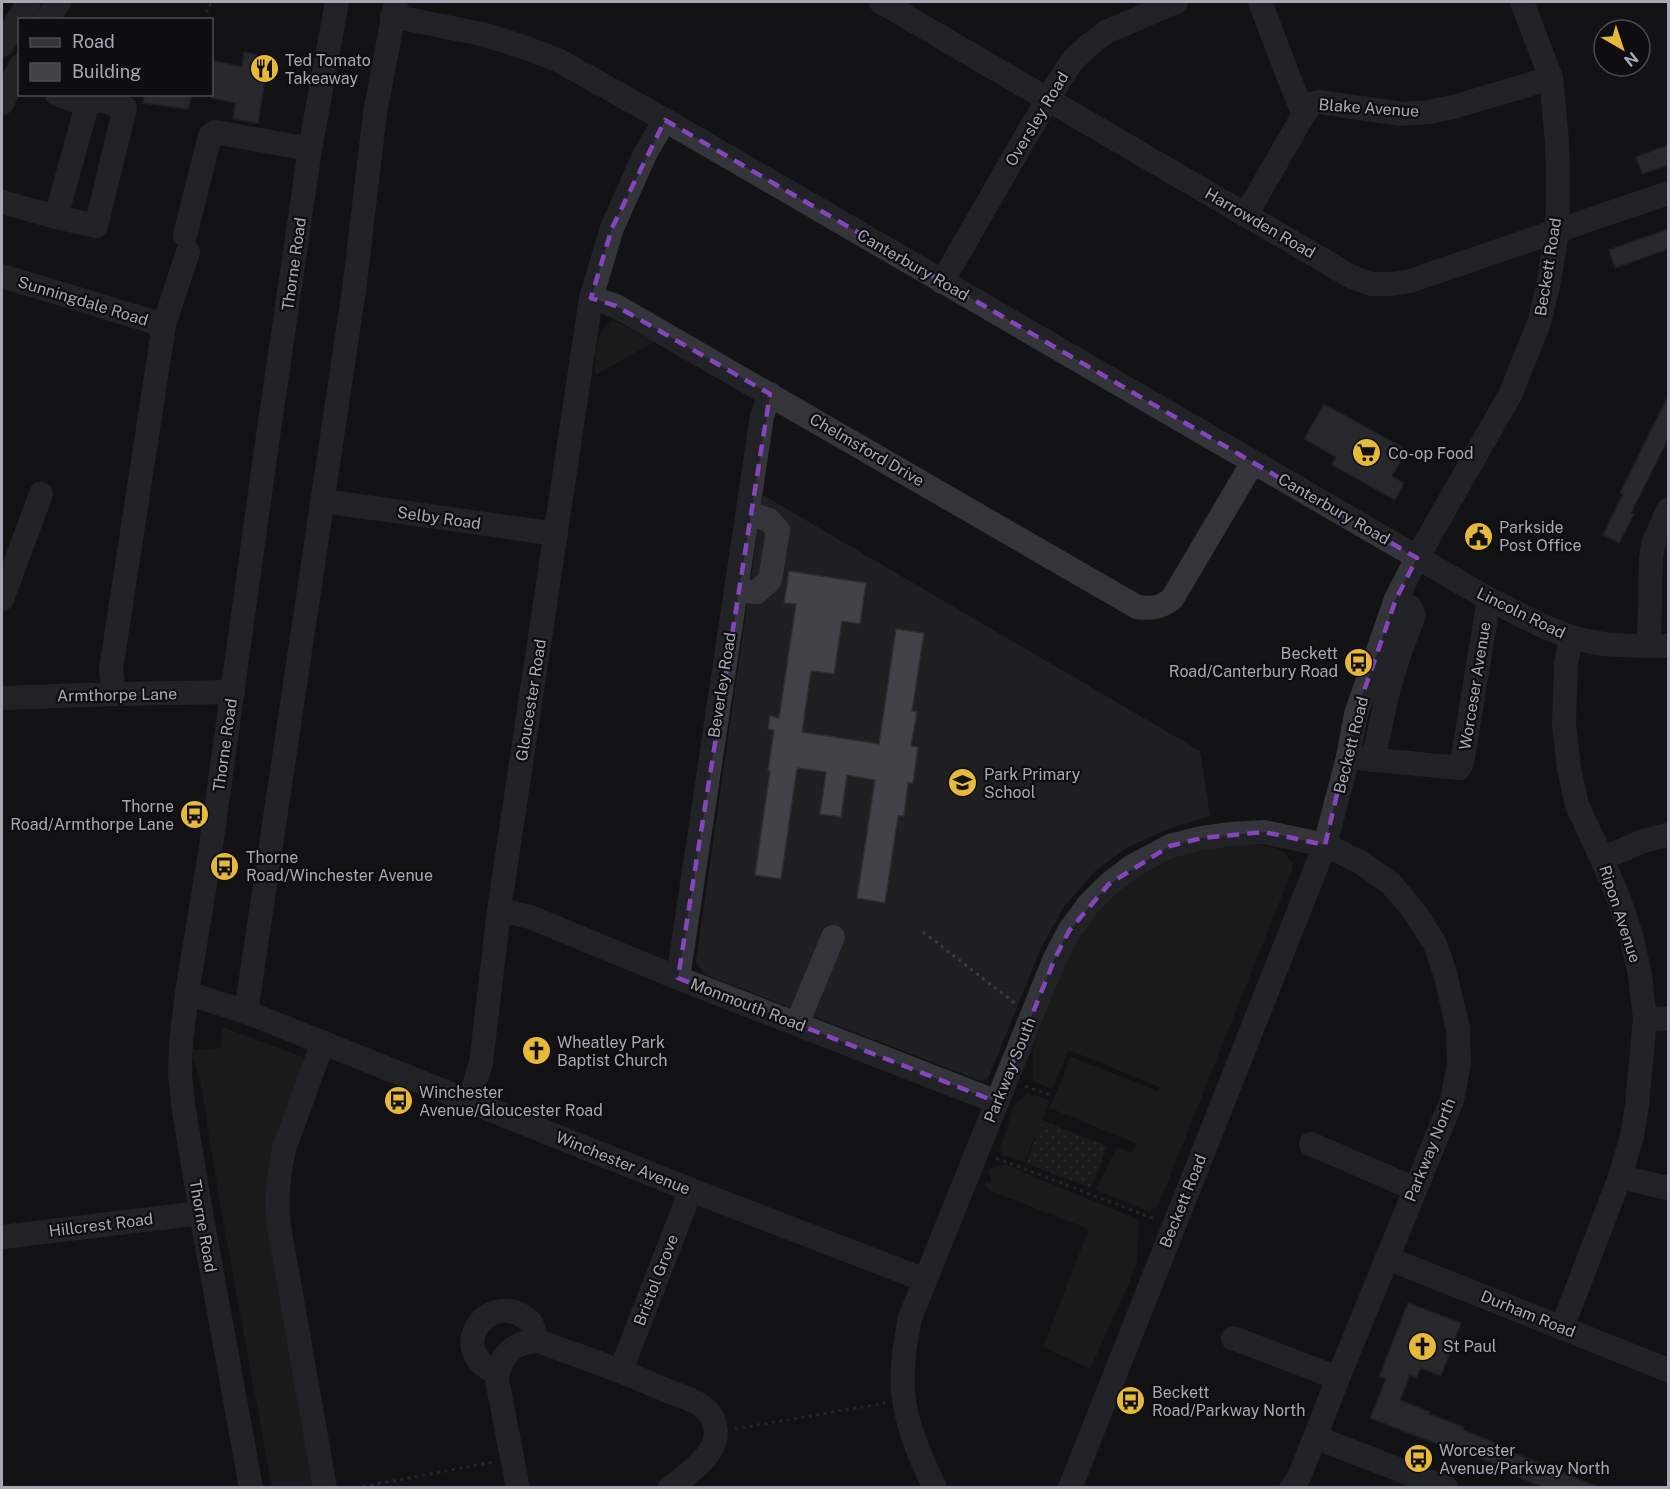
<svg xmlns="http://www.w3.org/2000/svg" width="1670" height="1489" font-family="'Public Sans',sans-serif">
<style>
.built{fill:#1f1f22}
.grass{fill:#202721}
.park{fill:url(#park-dots)}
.building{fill:#424348;stroke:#2e2d31;stroke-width:1.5}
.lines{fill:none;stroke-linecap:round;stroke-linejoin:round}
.path{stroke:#3a3c40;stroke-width:3;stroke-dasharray:3 4.5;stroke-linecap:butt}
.minor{stroke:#34353a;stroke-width:24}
.marked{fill:none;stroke:#8445bd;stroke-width:4.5;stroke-dasharray:12 8;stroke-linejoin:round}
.labels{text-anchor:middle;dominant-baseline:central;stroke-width:4.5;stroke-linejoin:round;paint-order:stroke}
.poi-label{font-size:16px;fill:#a6a9b4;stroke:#0e0e10;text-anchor:start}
.street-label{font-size:16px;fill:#a6a9b4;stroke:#0e0e10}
</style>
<defs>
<pattern id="park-dots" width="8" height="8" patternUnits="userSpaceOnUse" patternTransform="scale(1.5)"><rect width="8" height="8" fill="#202721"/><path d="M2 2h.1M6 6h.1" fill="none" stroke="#3d443f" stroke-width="1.8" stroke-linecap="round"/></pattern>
</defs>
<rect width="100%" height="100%" fill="#131315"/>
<!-- built -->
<path class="built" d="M763,495L1200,751L1210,816L1165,830L1125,849L1094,872L1064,907L1041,948L988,1079L981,1081L706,975L700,969L696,961Z"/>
<!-- grass -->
<g class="grass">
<path d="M613,321L621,324L654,342L595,375C597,355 593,331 613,321Z"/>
<path d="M1246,844C1269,846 1279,844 1293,863L1292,870L1158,1206L1149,1211L1096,1190L1117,1147L1132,1153L1136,1143L1050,1108L1071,1057L1157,1091L1160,1087L1069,1050L1052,1089L1033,1081V1049L1061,974L1074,945L1095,915L1120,890L1151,867L1182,854L1217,846Z"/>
<path d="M222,1027L305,1058L279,1142L317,1487H272L223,1220L200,1079L194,1060L193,1050L221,1048Z"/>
<path d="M1027,1093L1049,1100L1042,1121L1024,1162L1002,1155L1000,1149L1014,1106Z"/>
<path d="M1006,1165L1139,1220L1137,1261L1128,1285L1090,1369L1043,1347L1089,1229L989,1190L984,1184L991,1181V1178L988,1173L989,1169Z"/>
</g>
<!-- park -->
<path class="park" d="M1042,1121L1107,1146L1091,1188L1026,1163Z"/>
<!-- building -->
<g class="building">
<path d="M244,52L269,57L258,123L233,119L235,103L212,98V60L242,67Z"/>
<path d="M144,94H192L188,109L143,103Z"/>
<path d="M1668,145V165L1642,174L1636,157Z"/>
<path d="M1668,229V249L1615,268L1609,250Z"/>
<path d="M1668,396V439L1631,513L1634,514L1619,543L1603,535L1623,494L1620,493Z"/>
<path d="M1324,404L1407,450L1392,476L1404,483L1395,500L1332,465L1336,457L1304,439Z"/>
<path d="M789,571L866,583L860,624L842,621L834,674L811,671L802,732L879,744L896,629L924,633L912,711L917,712L911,746L918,747L913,783H908L904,816H898L885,903L857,898L875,780L847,775L841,817L820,814L826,772L797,768L781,879L755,875L770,771H768L774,730L768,729L770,716L779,718L796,604L784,603Z"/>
<path d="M1408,1303L1461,1323L1441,1376L1421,1368L1416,1378L1410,1375L1400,1400L1430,1412L1429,1414L1464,1427L1463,1430L1508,1448L1507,1450L1601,1488H1544L1508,1473L1509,1470L1457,1449L1456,1451L1442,1446L1370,1418L1386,1379L1379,1377Z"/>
</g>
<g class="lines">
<!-- path -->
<g class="path">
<path d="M205,20L208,7L212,2"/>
<path d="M923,932L1016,1004"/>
<path d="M1025,1086L1050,1095"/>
<path d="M996,1158L1155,1219"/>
<path d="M735,1429L885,1403"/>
<path d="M356,1488L493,1462"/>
</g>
<!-- minor -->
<g class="minor">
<path d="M881,2L1352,277L1371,284H1391L1410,281L1668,193"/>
<path d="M1260,2L1296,96L1304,114"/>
<path d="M392,16L486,35L523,47L558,60L665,120L1489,599C1524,616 1559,638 1598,643C1621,647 1645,645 1668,646"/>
<path d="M46,20L59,2"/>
<path d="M2,45L29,2"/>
<path d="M2,103L20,66"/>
<path d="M665,120L645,154L612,228L591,298L616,306L1137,607C1152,609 1160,608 1172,599L1253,462"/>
<path d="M2,202L56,217L96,226L125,108C113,104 97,96 87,105L57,94"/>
<path d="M1246,215L1304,114L1311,104L1319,102L1402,114L1429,112L1453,107L1551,78"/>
<path d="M56,217L87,105"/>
<path d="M185,235L210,136L215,132L310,149"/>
<path d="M2,276L164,325"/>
<path d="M942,282L1047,100L1072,61L1089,45L1106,32L1176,2"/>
<path d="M323,501L556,534"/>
<path d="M736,591L757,592L770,580L778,530L769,520L748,513"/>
<path d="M2,599L41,494"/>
<path d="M1649,645L1651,557L1654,542L1668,510"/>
<path d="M114,694L111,669L164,325L188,252"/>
<path d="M2,698L114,694L233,692"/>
<path d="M1348,757L1459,768L1462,763L1489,599"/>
<path d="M1373,760L1389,687L1401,649L1414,615L1410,607L1396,599"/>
<path d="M1602,859L1643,841L1668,835"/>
<path d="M499,910L530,917L678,978L997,1102"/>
<path d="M678,978L762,416L770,394"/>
<path d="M187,993L246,1012L691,1190L925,1280"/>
<path d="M246,1012L354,290L375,113L396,2"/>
<path d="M1645,1018L1668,1019"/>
<path d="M797,1024L833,937"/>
<path d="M323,1042L284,1149C278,1175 276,1199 279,1226L325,1488"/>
<path d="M469,1101L481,1063L499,910L591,298"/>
<path d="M1311,1144L1415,1189"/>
<path d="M1620,1177L1668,1188"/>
<path d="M2,1237L201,1213"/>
<path d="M1387,1258L1668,1370"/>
<path d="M1562,1328L1620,1177L1632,1136L1637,1105L1645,1018L1640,975L1631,935L1619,899L1602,859L1577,805L1569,769L1564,724L1566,664L1571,637"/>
<path d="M1233,1338L1338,1378"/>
<path d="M621,1370L691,1190"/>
<path d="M497,1373C444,1350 488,1291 524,1317C526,1319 530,1320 531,1323C534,1327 535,1336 536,1341"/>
<path d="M1315,1437L1446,1488"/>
<path d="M251,1488L201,1213L183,1104L180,1074L181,1042L187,993L209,860L266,450L310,149L337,2"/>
<path d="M518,1488L497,1380C499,1358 512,1343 534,1341C543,1341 556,1348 565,1351C600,1363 634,1376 668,1391C678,1395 692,1399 702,1406C705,1408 712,1415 713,1420C726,1451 690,1471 670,1488"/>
<path d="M935,1488C920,1457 906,1425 903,1391C901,1367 905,1342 910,1318L1055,958L1069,931L1089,904L1109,884L1131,867L1170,846L1202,838L1231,834L1264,832L1325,845L1362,863L1391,884L1414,911L1435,944L1445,973L1458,1029L1459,1064L1452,1100L1338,1378L1315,1437L1299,1477L1291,1488"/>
<path d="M1070,1488L1325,845L1348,757L1356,714L1396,599L1417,558L1510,395L1539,323L1548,286L1557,232L1558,179L1557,141L1551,78L1522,2"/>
</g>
</g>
<!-- marked area -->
<path d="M0 0H1670V1489H0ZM665,120L1417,558L1396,599L1356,714L1325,845L1264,832L1202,838L1170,846L1109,884L1069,931L1055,958L997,1102L678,978L770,394L616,306L591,298L612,228Z" fill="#131315" fill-opacity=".55" fill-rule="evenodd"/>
<path class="marked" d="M665,120L1417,558L1396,599L1356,714L1325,845L1264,832L1202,838L1170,846L1109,884L1069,931L1055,958L997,1102L678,978L770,394L616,306L591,298L612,228Z"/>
<!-- icons -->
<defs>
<symbol id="restaurant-disc" viewBox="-11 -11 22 22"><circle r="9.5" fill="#e7b938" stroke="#0e0e10"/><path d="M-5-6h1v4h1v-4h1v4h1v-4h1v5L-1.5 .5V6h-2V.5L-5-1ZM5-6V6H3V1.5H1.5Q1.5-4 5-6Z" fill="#111"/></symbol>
<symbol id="supermarket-disc" viewBox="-11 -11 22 22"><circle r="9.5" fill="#e7b938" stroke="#0e0e10"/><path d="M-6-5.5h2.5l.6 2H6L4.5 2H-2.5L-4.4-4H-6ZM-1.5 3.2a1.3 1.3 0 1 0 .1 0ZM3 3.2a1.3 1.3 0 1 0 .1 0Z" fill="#111"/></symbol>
<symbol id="civic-disc" viewBox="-11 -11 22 22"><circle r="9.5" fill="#e7b938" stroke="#0e0e10"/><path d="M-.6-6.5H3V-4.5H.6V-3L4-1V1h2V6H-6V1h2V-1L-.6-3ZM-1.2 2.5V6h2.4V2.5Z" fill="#111"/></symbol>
<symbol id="bus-disc" viewBox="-11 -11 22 22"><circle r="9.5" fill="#e7b938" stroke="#0e0e10"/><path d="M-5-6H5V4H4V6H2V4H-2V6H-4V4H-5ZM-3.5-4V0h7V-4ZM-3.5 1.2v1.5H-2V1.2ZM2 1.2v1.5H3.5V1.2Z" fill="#111"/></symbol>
<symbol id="school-disc" viewBox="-11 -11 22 22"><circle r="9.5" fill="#e7b938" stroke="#0e0e10"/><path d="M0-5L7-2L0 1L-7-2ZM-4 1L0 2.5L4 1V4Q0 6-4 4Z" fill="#111"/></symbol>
<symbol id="church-disc" viewBox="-11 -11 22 22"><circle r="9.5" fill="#e7b938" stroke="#0e0e10"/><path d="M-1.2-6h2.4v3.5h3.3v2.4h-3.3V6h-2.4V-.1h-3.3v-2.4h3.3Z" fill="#111"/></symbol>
</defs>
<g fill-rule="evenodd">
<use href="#restaurant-disc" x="248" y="52" width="33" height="33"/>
<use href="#supermarket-disc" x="1350" y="436" width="33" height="33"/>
<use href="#civic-disc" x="1462" y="520" width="33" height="33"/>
<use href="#bus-disc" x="1342" y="646" width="33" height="33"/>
<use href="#school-disc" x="946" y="766" width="33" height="33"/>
<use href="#bus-disc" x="178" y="798" width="33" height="33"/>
<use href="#bus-disc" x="208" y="850" width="33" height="33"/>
<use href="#church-disc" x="520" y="1034" width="33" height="33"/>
<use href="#bus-disc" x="382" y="1084" width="33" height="33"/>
<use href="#church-disc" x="1406" y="1330" width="33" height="33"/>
<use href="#bus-disc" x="1114" y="1384" width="33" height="33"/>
<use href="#bus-disc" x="1402" y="1442" width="33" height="33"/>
</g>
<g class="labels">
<!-- poi labels -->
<g class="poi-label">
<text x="285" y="60">Ted Tomato<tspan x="285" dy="18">Takeaway</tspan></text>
<text x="1388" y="453">Co-op Food</text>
<text x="1499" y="527">Parkside<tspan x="1499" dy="18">Post Office</tspan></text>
<text x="1338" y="653" text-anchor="end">Beckett<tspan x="1338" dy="18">Road/Canterbury Road</tspan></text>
<text x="984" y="774">Park Primary<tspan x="984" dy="18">School</tspan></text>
<text x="174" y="806" text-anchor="end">Thorne<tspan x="174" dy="18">Road/Armthorpe Lane</tspan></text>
<text x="246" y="857">Thorne<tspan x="246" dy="18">Road/Winchester Avenue</tspan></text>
<text x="557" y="1042">Wheatley Park<tspan x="557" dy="18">Baptist Church</tspan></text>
<text x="419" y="1092">Winchester<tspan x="419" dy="18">Avenue/Gloucester Road</tspan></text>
<text x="1443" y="1346">St Paul</text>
<text x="1152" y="1392">Beckett<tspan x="1152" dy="18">Road/Parkway North</tspan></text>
<text x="1439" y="1450">Worcester<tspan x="1439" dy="18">Avenue/Parkway North</tspan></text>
</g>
<!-- street labels -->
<g class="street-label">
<text transform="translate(1369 108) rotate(4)">Blake Avenue</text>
<text transform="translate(1037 119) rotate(-59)">Oversley Road</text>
<text transform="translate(1260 223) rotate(30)">Harrowden Road</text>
<text transform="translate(294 264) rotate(-82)">Thorne Road</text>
<text transform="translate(913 265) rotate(30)">Canterbury Road</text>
<text transform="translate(1548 267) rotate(-81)">Beckett Road</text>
<text transform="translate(83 301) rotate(17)">Sunningdale Road</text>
<text transform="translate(867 450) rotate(30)">Chelmsford Drive</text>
<text transform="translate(1334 509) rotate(30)">Canterbury Road</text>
<text transform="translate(439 518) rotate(8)">Selby Road</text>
<text transform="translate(1521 613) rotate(26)">Lincoln Road</text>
<text transform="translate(722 685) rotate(-81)">Beverley Road</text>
<text transform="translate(1475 686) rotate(-81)">Worceser Avenue</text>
<text transform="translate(117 695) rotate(-1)">Armthorpe Lane</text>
<text transform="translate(531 700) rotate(-81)">Gloucester Road</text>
<text transform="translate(225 745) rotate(-82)">Thorne Road</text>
<text transform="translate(1351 745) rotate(-76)">Beckett Road</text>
<text transform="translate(1620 914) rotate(72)">Ripon Avenue</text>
<text transform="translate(748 1005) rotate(21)">Monmouth Road</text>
<text transform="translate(1010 1070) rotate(-68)">Parkway South</text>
<text transform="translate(1430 1150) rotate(-68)">Parkway North</text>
<text transform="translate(623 1163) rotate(22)">Winchester Avenue</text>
<text transform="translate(1183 1201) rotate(-68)">Beckett Road</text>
<text transform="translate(101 1225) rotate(-7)">Hillcrest Road</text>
<text transform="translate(203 1226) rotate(80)">Thorne Road</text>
<text transform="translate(656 1280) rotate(-69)">Bristol Grove</text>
<text transform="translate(1528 1314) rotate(22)">Durham Road</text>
</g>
</g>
<!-- border -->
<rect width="1670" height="1489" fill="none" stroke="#a6a9b4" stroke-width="6"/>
<!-- legend -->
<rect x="18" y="18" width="195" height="78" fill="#0e0e10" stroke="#4b4c52" stroke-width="1.5"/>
<rect x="30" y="38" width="30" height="9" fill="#34353a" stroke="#4b4c52" stroke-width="1.5"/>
<text x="72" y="48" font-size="18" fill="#a6a9b4">Road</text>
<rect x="30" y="63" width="30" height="18" fill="#424348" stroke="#4b4c52" stroke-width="1.5"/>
<text x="72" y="78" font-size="18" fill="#a6a9b4">Building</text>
<!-- north arrow -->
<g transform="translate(1622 48) rotate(141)"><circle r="28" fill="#0e0e10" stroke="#4b4c52" stroke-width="1.5"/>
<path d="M0-4.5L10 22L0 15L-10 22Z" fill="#e7b938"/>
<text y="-9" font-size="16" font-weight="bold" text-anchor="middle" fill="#a6a9b4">N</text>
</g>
</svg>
